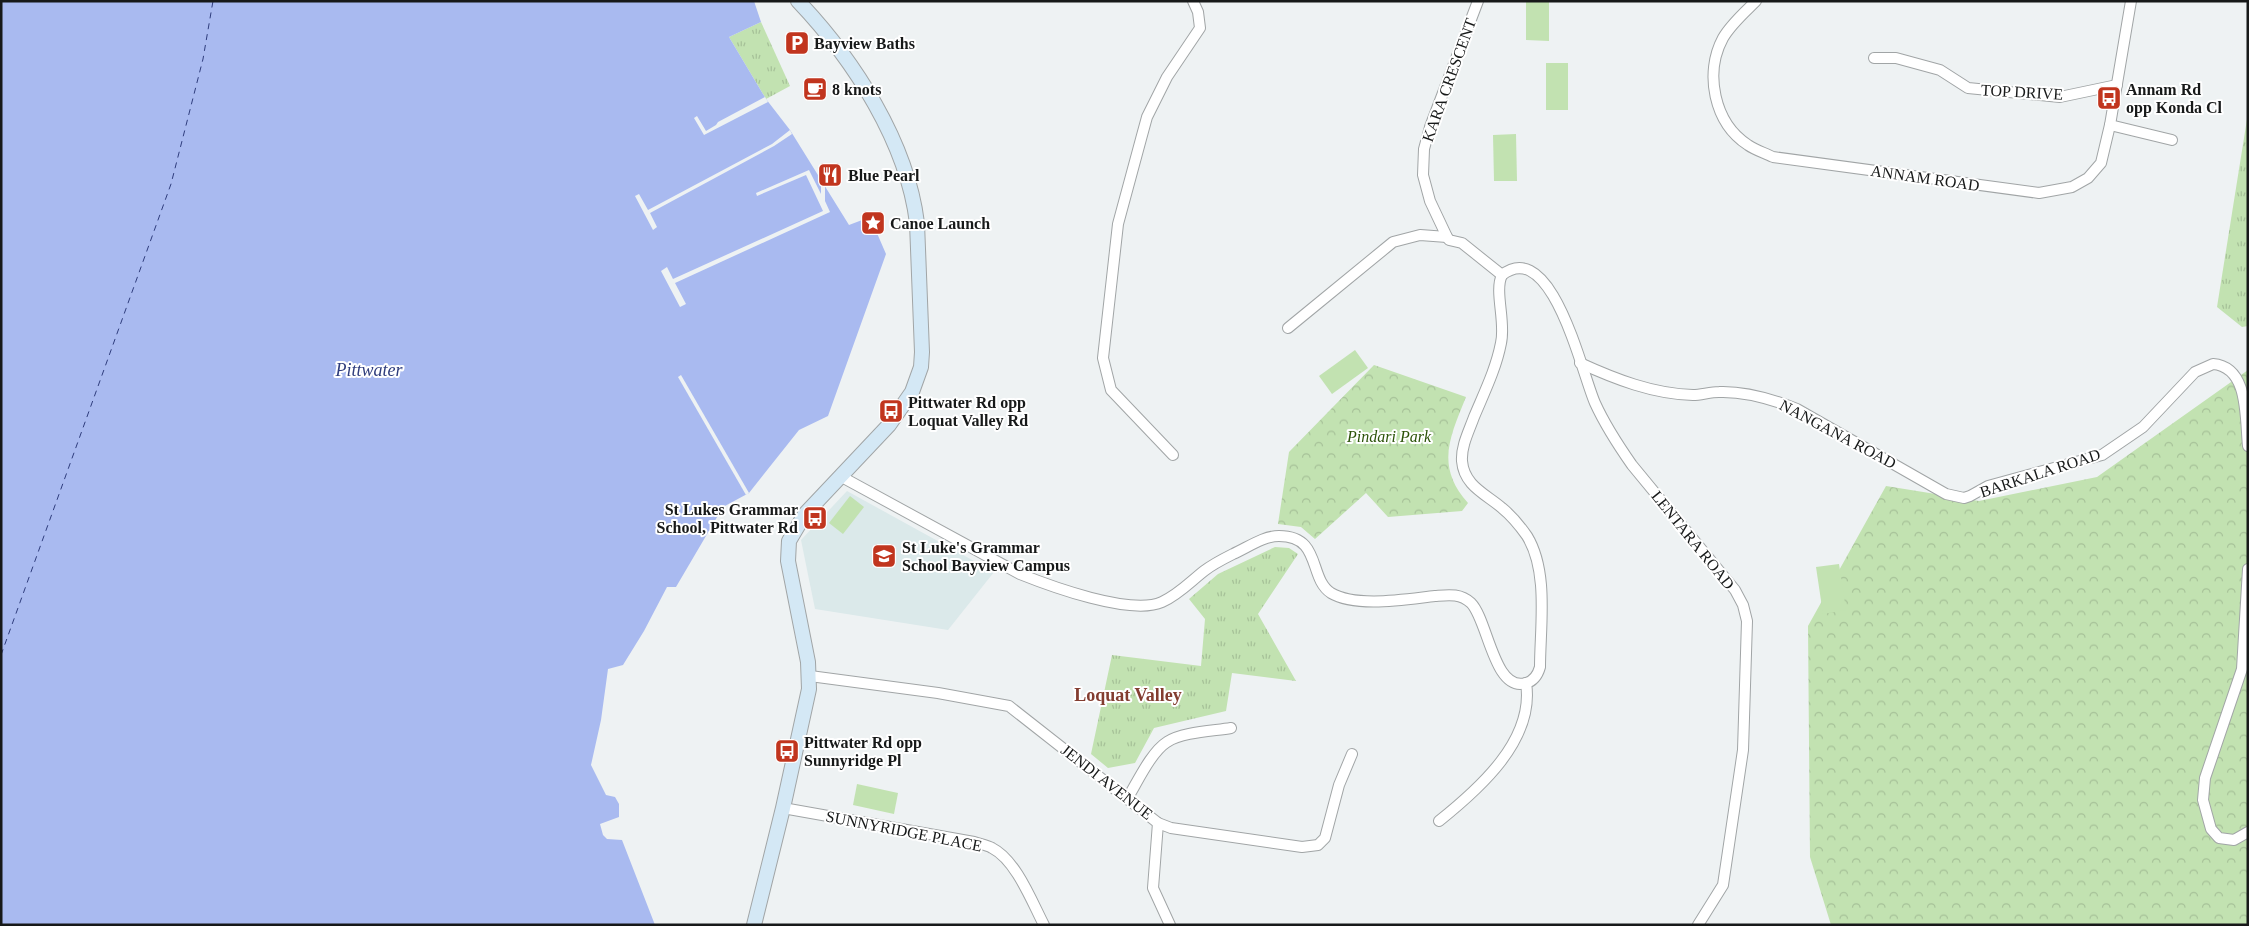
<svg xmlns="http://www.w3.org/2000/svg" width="2249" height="926" font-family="Georgia,serif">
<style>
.built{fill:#dbe9ea}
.grass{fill:url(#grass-tufts)}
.forest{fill:url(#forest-crowns)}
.pitch{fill:#c2e2b1}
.water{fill:#a9baf0}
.pier{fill:#eef2f3}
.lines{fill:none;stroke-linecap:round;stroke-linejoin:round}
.ferry{stroke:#2f3d7d;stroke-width:1;stroke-dasharray:6 5;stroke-linecap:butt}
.street-casing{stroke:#a1a5a6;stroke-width:12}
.secondary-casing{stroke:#a1a5a6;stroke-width:16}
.street{stroke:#fff;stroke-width:10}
.secondary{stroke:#d4e8f5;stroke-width:14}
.labels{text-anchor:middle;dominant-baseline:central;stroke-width:4;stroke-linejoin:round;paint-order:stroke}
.poi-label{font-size:16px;font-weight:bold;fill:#171919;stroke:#fff;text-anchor:start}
.street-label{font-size:16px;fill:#171919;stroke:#fff}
.park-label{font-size:16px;font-style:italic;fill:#2b5308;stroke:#fff}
.water-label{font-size:18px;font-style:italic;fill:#2f3d7d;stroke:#fff}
.neighbourhood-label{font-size:18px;font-weight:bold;fill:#833d30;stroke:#fff}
</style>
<defs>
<pattern id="grass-tufts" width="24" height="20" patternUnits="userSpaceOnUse" patternTransform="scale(1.25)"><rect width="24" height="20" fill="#c2e2b1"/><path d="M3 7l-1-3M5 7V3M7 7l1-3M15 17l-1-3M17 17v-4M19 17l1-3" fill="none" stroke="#a6c198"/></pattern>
<pattern id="forest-crowns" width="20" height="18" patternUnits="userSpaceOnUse" patternTransform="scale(1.25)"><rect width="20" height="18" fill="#c2e2b1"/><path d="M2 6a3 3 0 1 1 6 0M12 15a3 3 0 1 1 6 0" fill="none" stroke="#a6c198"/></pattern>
</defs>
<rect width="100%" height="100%" fill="#eef2f3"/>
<!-- built -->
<path class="built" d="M847,491L994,572L948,630L815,609L801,540Z"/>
<!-- grass -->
<g class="grass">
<path d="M761,22L790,86L766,99L729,37Z"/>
<path d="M2248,113V326L2242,327L2217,307Z"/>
<path d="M1275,547L1289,548L1298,554L1258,614L1296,681L1232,673L1226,711L1154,728L1135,763L1108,768L1091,754L1112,655L1201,666L1205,619L1189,599L1218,574Z"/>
</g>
<!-- forest -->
<g class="forest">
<path d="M1374,365L1466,397C1450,437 1435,466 1468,503L1462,511L1388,517L1366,493L1315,539L1301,527L1278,524L1289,452Z"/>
<path d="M2248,370V925H1831L1810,857L1808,626L1886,486L1979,501L2097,477Z"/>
</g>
<!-- pitch -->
<g class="pitch">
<path d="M1526,1H1549V41L1526,40Z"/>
<rect x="1546" y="63" width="22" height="47"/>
<path d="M1516,134L1517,181H1494L1493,135Z"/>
<path d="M1355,350L1368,368L1332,394L1319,376Z"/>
<path d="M850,496L864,507L843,534L829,523Z"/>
<path d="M1839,564L1846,610L1823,614L1816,567Z"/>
<path d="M857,784L898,793L894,814L853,805Z"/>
</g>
<!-- water -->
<path class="water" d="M1,1H754L761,22L729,37L766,99L790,130L849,225L870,217L886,254L828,416L799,430L749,493L723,507L676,587H667L644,631L623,665L608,669L601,720L591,765L606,795L615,797L619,804V817L600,824L603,835L607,839L622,840L655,925H1Z"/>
<!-- pier -->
<g class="pier">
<path d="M765,97L768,102L704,135L694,118L697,116L706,131L716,125L718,122Z"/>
<path d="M790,130L792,134L774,146L650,213L657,227L653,230L635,196L639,194L648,210L772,144Z"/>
<path d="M809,170L821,194V181L825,186V201L830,212L675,283L686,304L680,307L661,271L667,267L673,279L823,211L806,175L757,196L756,193Z"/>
<path d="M681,375L749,493L746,495L678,377Z"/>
</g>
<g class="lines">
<!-- ferry -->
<path class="ferry" d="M1,655L171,184L203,59L213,1"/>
<defs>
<g id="street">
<path d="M1478,1L1430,127L1424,149L1423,175L1430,201L1447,237L1449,240L1462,243L1502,275"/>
<path d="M1756,1C1745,12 1731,24 1723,38C1704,73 1714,123 1748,145C1755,150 1765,153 1773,157L2039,193L2072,187L2088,178L2101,163L2110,125L2131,1"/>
<path d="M1874,58H1896L1940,70L1968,88L2060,97L2117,85"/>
<path d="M2110,125L2172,140"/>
<path d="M1502,275C1552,236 1582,374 1595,403C1605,425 1618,445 1632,465L1735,590L1743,605L1747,621L1743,750L1723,885L1698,925"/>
<path d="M1288,328L1393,242L1420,235L1447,237"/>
<path d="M1580,363C1615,379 1653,394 1693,395C1701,395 1710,392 1719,392C1746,391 1772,399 1797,409L1946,494L1964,498L1970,496L1988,486L2102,455L2143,427L2195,372L2213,364C2249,367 2245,417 2248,446"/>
<path d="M1173,455L1111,390L1103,358L1118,224L1141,139L1147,117L1167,77L1200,28L1198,12L1193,1"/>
<path d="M840,476L1020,574C1050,586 1131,616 1162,602C1178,595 1190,582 1204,571C1213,564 1223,559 1233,554C1247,548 1263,536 1279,536C1322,536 1308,578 1331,593C1356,608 1407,599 1435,596C1448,595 1460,593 1471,603C1488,620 1494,693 1526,683C1534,681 1538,674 1540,667C1540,627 1549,572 1527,536C1520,526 1512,516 1502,508C1486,494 1464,486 1462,461C1461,446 1469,431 1474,417C1484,393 1496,369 1501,343C1506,322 1494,291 1502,275"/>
<path d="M2248,569L2242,669L2205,778L2203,800L2211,829L2219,838L2234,840L2248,832"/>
<path d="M810,676L938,693L1009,706L1158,823L1171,828L1302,847L1318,845L1325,838L1339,785L1352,754"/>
<path d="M1127,799C1137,783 1151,752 1167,742C1182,732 1213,731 1231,728"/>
<path d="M783,808L974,842C980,844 987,845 992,848C1016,860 1032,902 1044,925"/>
<path d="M1439,821C1479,789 1535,740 1526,683"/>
<path d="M1158,823L1153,888L1170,925"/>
</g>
<path id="secondary" d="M754,925L783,808L809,689L808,662L788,561L789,541L805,514L889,425L912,392L921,367L922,352L917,223C907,142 854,60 798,1"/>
</defs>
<!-- street casing -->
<use href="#street" class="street-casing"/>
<!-- secondary casing -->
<use href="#secondary" class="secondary-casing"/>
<!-- street -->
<use href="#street" class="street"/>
<!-- secondary -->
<use href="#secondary" class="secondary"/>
</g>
<!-- icons -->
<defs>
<symbol id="parking-square" viewBox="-11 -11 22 22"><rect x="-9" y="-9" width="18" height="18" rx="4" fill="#c1351e" stroke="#fff"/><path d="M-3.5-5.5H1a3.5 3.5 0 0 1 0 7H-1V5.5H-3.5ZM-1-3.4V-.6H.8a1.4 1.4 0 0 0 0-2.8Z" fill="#fff"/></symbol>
<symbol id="cafe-square" viewBox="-11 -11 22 22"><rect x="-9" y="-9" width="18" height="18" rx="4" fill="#c1351e" stroke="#fff"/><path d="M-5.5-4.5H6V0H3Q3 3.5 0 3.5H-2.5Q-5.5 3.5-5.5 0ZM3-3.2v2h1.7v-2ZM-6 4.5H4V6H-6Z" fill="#fff"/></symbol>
<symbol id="bus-square" viewBox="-11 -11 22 22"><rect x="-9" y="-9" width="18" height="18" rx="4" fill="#c1351e" stroke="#fff"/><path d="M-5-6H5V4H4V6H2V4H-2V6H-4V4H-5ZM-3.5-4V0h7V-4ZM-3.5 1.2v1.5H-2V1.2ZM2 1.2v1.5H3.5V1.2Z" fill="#fff"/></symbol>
<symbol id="restaurant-square" viewBox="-11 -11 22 22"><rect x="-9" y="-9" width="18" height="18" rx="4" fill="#c1351e" stroke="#fff"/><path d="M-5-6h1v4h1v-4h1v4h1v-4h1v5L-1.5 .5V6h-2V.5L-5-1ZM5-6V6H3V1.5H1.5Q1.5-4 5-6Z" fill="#fff"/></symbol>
<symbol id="sight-square" viewBox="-11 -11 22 22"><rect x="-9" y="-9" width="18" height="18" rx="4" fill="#c1351e" stroke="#fff"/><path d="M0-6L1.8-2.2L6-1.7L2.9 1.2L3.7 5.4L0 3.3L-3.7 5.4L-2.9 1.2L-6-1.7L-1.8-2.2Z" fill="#fff"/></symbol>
<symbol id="school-square" viewBox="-11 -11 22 22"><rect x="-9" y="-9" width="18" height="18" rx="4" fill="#c1351e" stroke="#fff"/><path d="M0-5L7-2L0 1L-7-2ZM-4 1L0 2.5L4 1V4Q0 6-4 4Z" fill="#fff"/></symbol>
</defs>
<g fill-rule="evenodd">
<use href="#parking-square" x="783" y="29" width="28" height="28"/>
<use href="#cafe-square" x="801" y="75" width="28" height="28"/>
<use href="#bus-square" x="2095" y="84" width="28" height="28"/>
<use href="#restaurant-square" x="816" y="161" width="28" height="28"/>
<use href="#sight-square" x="859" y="209" width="28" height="28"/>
<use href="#bus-square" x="877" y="397" width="28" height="28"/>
<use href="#bus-square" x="801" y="504" width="28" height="28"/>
<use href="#school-square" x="870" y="542" width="28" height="28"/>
<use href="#bus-square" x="773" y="737" width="28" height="28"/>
</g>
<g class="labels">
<!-- poi labels -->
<g class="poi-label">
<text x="814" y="43">Bayview Baths</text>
<text x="832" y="89">8 knots</text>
<text x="2126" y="89">Annam Rd<tspan x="2126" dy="18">opp Konda Cl</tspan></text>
<text x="848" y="175">Blue Pearl</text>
<text x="890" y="223">Canoe Launch</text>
<text x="908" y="402">Pittwater Rd opp<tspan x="908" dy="18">Loquat Valley Rd</tspan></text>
<text x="798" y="509" text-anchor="end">St Lukes Grammar<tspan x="798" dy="18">School, Pittwater Rd</tspan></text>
<text x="902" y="547">St Luke's Grammar<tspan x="902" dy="18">School Bayview Campus</tspan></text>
<text x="804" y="742">Pittwater Rd opp<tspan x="804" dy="18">Sunnyridge Pl</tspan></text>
</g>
<!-- street labels -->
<g class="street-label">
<text transform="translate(1449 80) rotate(-70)">KARA CRESCENT</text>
<text transform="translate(2022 92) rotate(3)">TOP DRIVE</text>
<text transform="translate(1925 178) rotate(8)">ANNAM ROAD</text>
<text transform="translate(1838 434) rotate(28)">NANGANA ROAD</text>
<text transform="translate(2040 473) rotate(-18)">BARKALA ROAD</text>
<text transform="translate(1693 540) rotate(51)">LENTARA ROAD</text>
<text transform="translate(1107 782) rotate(38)">JENDI AVENUE</text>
<text transform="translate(904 831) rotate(11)">SUNNYRIDGE PLACE</text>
</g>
<!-- park labels -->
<g class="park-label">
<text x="1389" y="436">Pindari Park</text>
</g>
<!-- water labels -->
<g class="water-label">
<text x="369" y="370">Pittwater</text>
</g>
<!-- neighbourhood labels -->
<g class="neighbourhood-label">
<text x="1128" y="695">Loquat Valley</text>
</g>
</g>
<!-- border -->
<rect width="2249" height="926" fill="none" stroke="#171919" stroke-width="5"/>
</svg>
